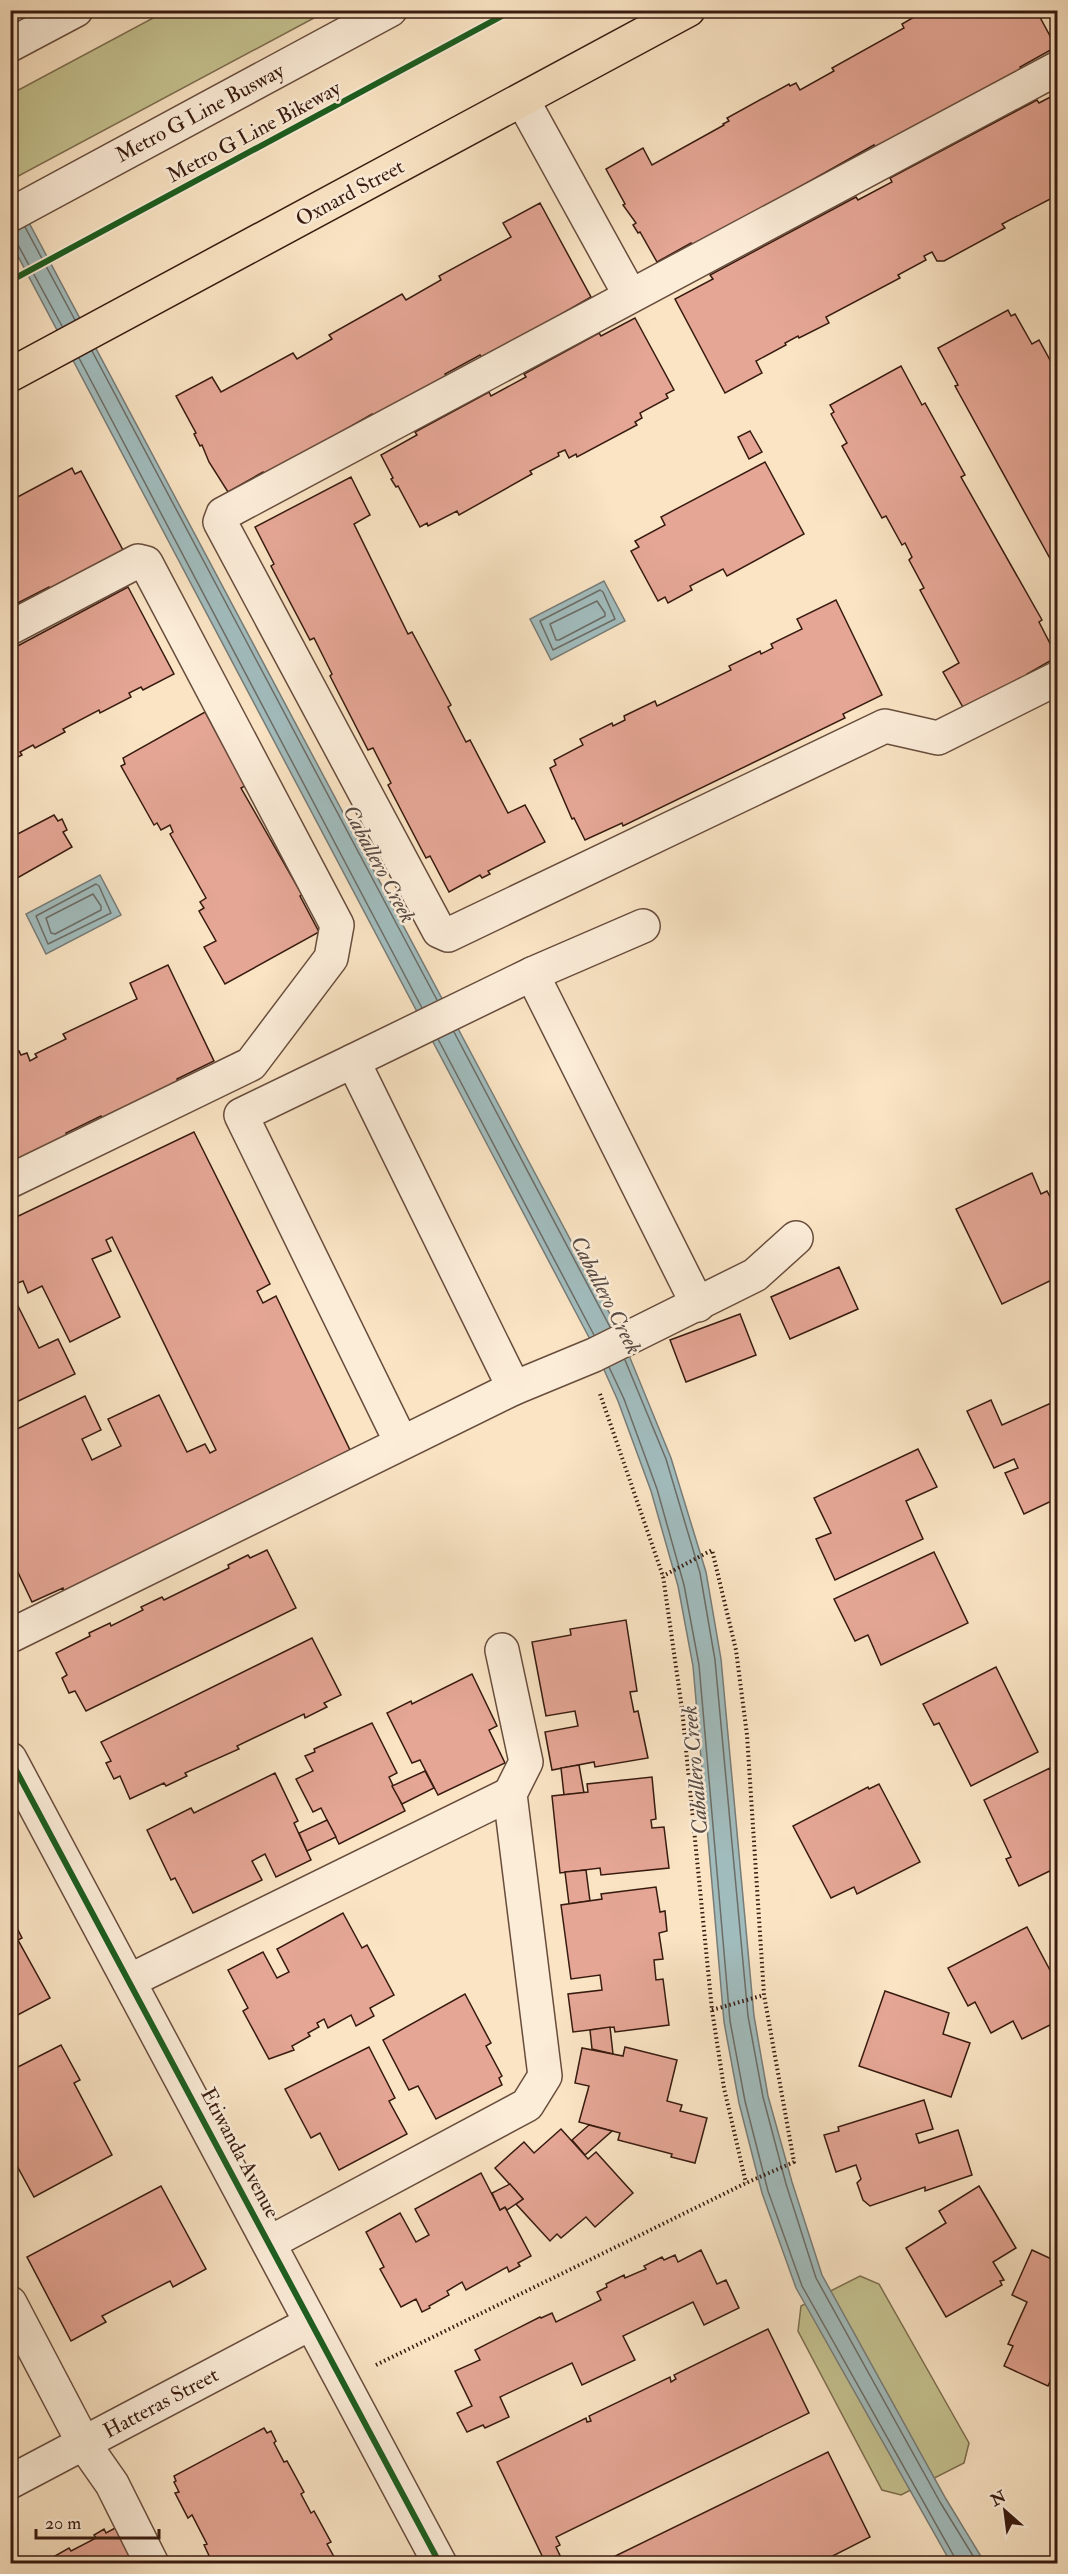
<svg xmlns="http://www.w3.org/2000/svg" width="1068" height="2574" font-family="'IM FELL Double Pica',serif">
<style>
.green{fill:#c4c290;stroke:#7e6e50;stroke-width:1.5}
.water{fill:#a1bcbd;stroke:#777c78;stroke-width:1.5}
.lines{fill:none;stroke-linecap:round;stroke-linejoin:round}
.shore{stroke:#6c6c66;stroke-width:1.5}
.building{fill:#e5a695;stroke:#381b10;stroke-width:1.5}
.minor-casing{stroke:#684d3d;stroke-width:36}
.major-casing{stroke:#381b10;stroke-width:36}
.path{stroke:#381b10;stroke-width:4;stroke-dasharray:1.5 3;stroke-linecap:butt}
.minor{stroke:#fcedd9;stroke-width:33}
.major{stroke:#fae4c4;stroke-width:33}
.cycleway-casing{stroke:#fcedd9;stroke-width:10}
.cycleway{stroke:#1b5e20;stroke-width:6}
.labels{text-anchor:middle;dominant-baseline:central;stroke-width:5;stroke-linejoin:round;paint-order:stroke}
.street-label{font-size:21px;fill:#381b10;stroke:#fcedd9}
.water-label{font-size:22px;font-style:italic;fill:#584b44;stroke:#fcedd9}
</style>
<rect width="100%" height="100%" fill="#fae4c4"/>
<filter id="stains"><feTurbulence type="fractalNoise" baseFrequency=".00333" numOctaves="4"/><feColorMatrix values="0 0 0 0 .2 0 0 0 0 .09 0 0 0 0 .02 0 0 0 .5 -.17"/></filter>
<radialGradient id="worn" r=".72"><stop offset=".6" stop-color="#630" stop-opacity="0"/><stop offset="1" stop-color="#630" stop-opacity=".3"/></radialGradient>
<!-- green -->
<g class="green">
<path d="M168,10L327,11L11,180V94Z"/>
<path d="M860,2276L879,2284L969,2443L964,2463L901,2495L882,2490L798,2331L801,2306Z"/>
</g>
<!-- water -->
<g class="water">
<path d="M10,187L619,1331L671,1458L706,1572L721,1659L754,2016L768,2096L792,2182L822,2275L946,2499L985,2563H951L796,2288L762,2193L739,2103L724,2022L693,1666L678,1586L651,1491L618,1401L592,1343L11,243Z"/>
<path d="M604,581L625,621L551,660L530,619Z"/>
<path d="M100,875L121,915L46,954L26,914Z"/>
</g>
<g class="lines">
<!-- shore -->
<g class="shore">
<path d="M25,227L75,320"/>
<path d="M10,242L18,245L62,326"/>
<path d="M92,351L437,1000"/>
<path d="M79,358L422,1008"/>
<path d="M600,590L603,592L615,619L553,650L540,621Z"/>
<path d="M597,601L605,613V616L559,640H556L550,624Z"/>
<path d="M96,884L99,886L111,913L48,944L36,916Z"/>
<path d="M93,894L101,906V910L55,934L51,933L46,918Z"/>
<path d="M454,1032L610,1327"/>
<path d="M438,1039L594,1335"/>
<path d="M625,1360L666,1459L700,1573L715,1660L748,2016L763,2097L786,2184L816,2278L940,2502L978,2564"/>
<path d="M609,1367L624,1399L657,1489L684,1585L699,1665L730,2021L745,2101L768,2191L802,2286L955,2558L956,2564"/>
</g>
</g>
<!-- building -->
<g class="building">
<path d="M926,10H1036L1056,47L1020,67L1021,69L875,149L874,145L693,247L691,243L657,262L640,232L638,233L633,225L636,223L623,205L625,204L606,169L643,148L652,165L724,125L723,124L729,121L727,118L789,84L790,86L796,83L800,90L834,71L832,68L904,28L902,24Z"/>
<path d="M1058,93V195L1002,224L1005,228L944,261H937L932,252L924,256L926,260L898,275L900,278L826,317L829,323L799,338L798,336L785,343L786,345L756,361L762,373L725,393L675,299L713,279L710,275L856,197L858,200L892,182L890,178L1037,100L1039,103Z"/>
<path d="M540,203L591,297L483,359L480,355L445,374L447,378L374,418L372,414L265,476L263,472L228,492L209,462L202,445L200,446L194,434L196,433L176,396L212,377L221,392L293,353L297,359L332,339L329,335L402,294L406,300L441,280L439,276L511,237L503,223Z"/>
<path d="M1008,310L1011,316L1015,314L1032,344L1039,340L1056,371L1054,372L1058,378V573L955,386L958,385L938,348Z"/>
<path d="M635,318L674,390L666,394L668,398L640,413L642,418L635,422L637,425L577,457L576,454L569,458L565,450L558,453L559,456L530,471L532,474L459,515L457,511L428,526L427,523L420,527L398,486L396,487L391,479L393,478L381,455L417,435L415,432L489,392L491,396L526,377L524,374L599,333L601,336Z"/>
<path d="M901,366L922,405L925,403L965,475L961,477L1042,620L1039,622L1057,657L1027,674L1028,676L1021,680L1020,678L1011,683L1012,685L964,709L943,672L959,663L920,590L924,588L909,560L912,557L905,543L902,545L886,516L882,518L842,446L847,443L831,414L834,412L830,405Z"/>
<path d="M750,431L762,452L749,459L738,437Z"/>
<path d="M765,462L804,534L727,576L723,569L690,586L692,590L668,603L665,597L658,601L631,551L639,547L635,541L665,525L661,517Z"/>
<path d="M72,468L75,474L81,471L124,552L51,591L49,587L10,607V501Z"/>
<path d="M351,477L370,515L354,524L408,634L412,632L451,705L448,707L466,742L470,740L508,813L525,805L545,842L488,871L490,874L482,878L480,875L449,892L430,856L426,858L388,785L391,783L373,748L368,750L330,676L332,674L314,638L310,640L271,566L274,564L255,527Z"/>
<path d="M128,587L174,674L143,690L141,687L129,693L131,697L100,713L99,710L63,729L65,732L35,748L33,745L20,752L22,755L10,761V650Z"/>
<path d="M836,600L882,695L843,714L845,718L623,826L622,823L585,840L574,818L572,819L550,768L556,765L554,760L583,745L580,739L612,723L613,726L625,720L624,716L655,701L657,706L731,670L729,666L760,651L761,654L773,648L771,644L802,629L797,619Z"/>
<path d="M205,712L245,786L241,788L302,895L300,896L319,932L225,984L204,947L216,941L199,911L204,908L200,902L206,898L170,834L173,832L170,825L161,830L157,823L154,825L121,766L125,764L123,758Z"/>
<path d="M54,815L58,821L62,819L67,830L63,832L72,847L12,881L10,838Z"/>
<path d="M168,965L214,1061L177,1079L178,1084L103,1120L101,1116L66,1133L68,1137L10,1165V1055L19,1051L21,1055L27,1053L30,1061L37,1057L35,1054L66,1039L63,1034L137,999L130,983Z"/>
<path d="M194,1132L270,1284L257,1291L263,1303L276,1296L350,1450L300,1475L304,1482L284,1491L280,1484L64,1591L63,1588L32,1602L13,1562L10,1563V1414L17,1429L85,1396L101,1430L82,1439L92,1460L121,1446L108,1419L159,1395L187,1452L205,1444L210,1453L216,1450L112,1237L106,1240L111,1251L92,1259L120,1317L70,1342L42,1286L28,1293L23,1281L10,1286V1220Z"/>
<path d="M1032,1173L1041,1194L1047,1191L1058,1212V1277L1002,1304L956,1209Z"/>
<path d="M839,1267L858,1309L790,1339L771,1297Z"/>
<path d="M10,1290L39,1348L58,1339L75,1374L10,1405Z"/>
<path d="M740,1314L756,1355L686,1382L670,1340Z"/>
<path d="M991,1400L1002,1425L1058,1400V1498L1024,1514L1005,1473L1018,1468L1014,1459L994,1468L967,1411Z"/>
<path d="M918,1449L937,1487L906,1501L923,1539L835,1580L816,1539L831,1533L814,1498Z"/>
<path d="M267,1550L296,1608L86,1711L75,1691L69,1693L62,1678L67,1675L56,1653L90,1636L89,1633L110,1623L111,1626L143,1610L141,1607L162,1597L164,1600L229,1568L228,1565L248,1555L250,1558Z"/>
<path d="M934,1552L968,1623L881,1665L868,1635L855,1641L834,1599Z"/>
<path d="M626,1620L637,1691L630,1692L634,1712L638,1711L648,1758L595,1767L594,1762L552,1770L545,1732L578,1726L575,1711L546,1716L532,1642L571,1635L570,1629Z"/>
<path d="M312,1638L341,1695L324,1703L327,1707L305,1718L304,1714L237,1746L239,1749L185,1773L187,1776L166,1786L164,1783L130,1799L120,1776L114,1779L106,1763L111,1761L101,1742Z"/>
<path d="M996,1667L1038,1752L971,1786L939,1723L934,1725L923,1704Z"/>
<path d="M472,1674L497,1726L489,1730L505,1763L438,1795L420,1760L412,1763L387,1713L411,1701L412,1704Z"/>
<path d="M372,1723L397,1773L389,1777L405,1811L339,1844L321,1808L313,1812L296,1779L313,1771L305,1756L315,1752L314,1749Z"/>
<path d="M579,1765L584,1793L564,1795L561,1768Z"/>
<path d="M1050,1768L1058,1784V1867L1019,1886L1006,1859L1011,1857L984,1800Z"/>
<path d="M425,1771L434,1788L402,1804L392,1786Z"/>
<path d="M275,1773L298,1821L294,1823L311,1860L276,1877L265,1854L252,1861L262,1880L193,1913L175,1878L171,1880L147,1830L191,1808L194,1813Z"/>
<path d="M652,1777L656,1819L651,1820L652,1828L664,1827L669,1868L601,1875L600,1868L560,1873L552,1796L588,1792L587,1784Z"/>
<path d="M879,1784L920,1862L857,1894L854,1887L831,1898L793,1826L868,1787L869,1789Z"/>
<path d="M327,1820L336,1837L307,1851L299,1833Z"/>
<path d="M586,1870L590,1901L569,1904L565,1872Z"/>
<path d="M656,1887L660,1912L665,1911L667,1931L659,1933L663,1959L654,1960L656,1980L663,1979L669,2025L615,2032L614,2027L573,2032L568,1994L602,1990L600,1975L571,1979L561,1905L602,1899L601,1894Z"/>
<path d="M343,1913L362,1948L367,1945L394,1995L370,2008L374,2016L356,2026L351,2015L328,2028L324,2019L317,2023L319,2027L308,2033L310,2036L292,2046L294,2050L269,2059L243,2011L248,2008L228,1970L263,1952L277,1978L289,1972L277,1949Z"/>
<path d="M11,1916L22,1938L18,1940L50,1998L10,2019Z"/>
<path d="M1027,1927L1051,1972L1058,1968V2021L1022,2039L1013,2021L991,2033L975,2002L968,2006L948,1968Z"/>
<path d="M885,1991L949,2013L943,2034L970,2043L951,2097L859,2066Z"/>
<path d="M465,1994L491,2043L486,2046L502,2076L499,2078L502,2085L436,2119L418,2086L409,2090L383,2040Z"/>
<path d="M610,2027L613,2054L592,2049L590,2030Z"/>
<path d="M61,2045L80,2080L74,2083L112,2155L34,2197L10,2153V2071Z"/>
<path d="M369,2047L395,2098L389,2101L407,2134L339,2170L320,2133L311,2138L285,2089Z"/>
<path d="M625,2047L677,2060L667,2101L682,2105L680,2111L707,2118L695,2163L671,2157L672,2154L618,2140L620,2133L579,2122L589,2086L575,2083L582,2048L623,2056Z"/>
<path d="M924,2100L933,2129L916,2134L919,2143L958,2130L972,2175L925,2191V2187L870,2206L863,2200L857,2183L861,2179L856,2165L836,2172L824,2135L839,2131L838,2127Z"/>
<path d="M589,2125L612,2131L585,2155L572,2140Z"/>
<path d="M561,2129L588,2159L596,2152L633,2193L595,2227L586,2217L561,2238L557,2234L550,2241L516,2204L523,2199L495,2168L524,2142L534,2153Z"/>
<path d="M481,2173L500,2210L505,2207L531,2256L518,2263L520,2266L509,2272L507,2267L466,2290L462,2282L447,2291L449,2295L429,2306L430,2308L422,2312L416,2299L401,2307L380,2269L384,2267L366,2232L400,2213L416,2242L429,2235L415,2209Z"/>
<path d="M510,2184L523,2199L507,2210L505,2207L500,2210L492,2193Z"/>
<path d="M161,2186L206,2269L173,2287L170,2281L102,2316L106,2322L71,2341L27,2257Z"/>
<path d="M979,2186L1016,2248L993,2262L1004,2280L1000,2281L1002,2285L946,2317L906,2248L946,2223L939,2211Z"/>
<path d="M701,2250L717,2284L726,2280L739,2308L704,2325L693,2302L623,2336L635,2360L582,2385L572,2363L500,2397L509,2417L485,2428L483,2425L467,2432L457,2413L472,2406L455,2371L480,2360L475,2350L540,2317L541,2318L552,2313L556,2322L601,2300L597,2292L607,2287L606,2284L624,2275L625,2278L646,2269L644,2266L662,2257L664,2260L675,2255L678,2262Z"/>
<path d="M1032,2250L1058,2262V2368H1056L1048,2386L1004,2366L1013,2346L1008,2344L1027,2302L1012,2295Z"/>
<path d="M768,2329L809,2413L556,2537L560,2545L556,2547L564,2564H546L497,2462L586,2418L587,2422L591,2421L589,2416L670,2377L671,2382L676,2379L674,2375Z"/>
<path d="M1058,2414V2439L1052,2419Z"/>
<path d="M264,2428L267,2433L271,2431L276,2441L274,2443L284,2462L287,2461L304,2492L301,2494L311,2513L314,2511L331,2542L327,2544L338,2564H213L204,2545L207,2544L192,2515L188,2518L175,2493L179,2492L174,2482L176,2481L174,2476Z"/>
<path d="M828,2452L870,2537L817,2564H599Z"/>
<path d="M117,2527L137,2564H41L69,2548L71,2551L96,2538L94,2535L104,2529L106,2533Z"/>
</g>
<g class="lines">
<defs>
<g id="minor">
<path d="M10,45L76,10"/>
<path d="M1058,68L223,514L220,522L439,931L448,935L885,726L938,738L1058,678"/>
<path d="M523,101L630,295"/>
<path d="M10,215L390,10"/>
<path d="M10,628L138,561L146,563L337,925L331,958L251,1064L10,1181"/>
<path d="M532,974L698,1305"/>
<path d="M353,1061L532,974L643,926"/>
<path d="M514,1388L594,1355L755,1275L796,1238"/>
<path d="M10,1636L514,1388L353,1061L241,1115L401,1442"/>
<path d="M10,1759L440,2564"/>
<path d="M129,1981L510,1794"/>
<path d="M269,2243L527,2105L545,2076L510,1794L526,1762L502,1650"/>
<path d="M10,2303L84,2444L112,2484L152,2564"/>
<path d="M10,2482L311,2323"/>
</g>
<path id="major" d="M10,375L688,10"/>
</defs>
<!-- minor casing -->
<use href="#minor" class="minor-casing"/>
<!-- major casing -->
<use href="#major" class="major-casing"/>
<!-- path -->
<g class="path">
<path d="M600,1394L663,1576L682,1709L712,2010L724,2088L746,2183"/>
<path d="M712,2010L764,1995"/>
<path d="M376,2365L746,2183L794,2162L764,1995L747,1735L736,1650L712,1550L663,1576"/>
</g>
<!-- minor -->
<use href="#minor" class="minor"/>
<!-- major -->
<use href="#major" class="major"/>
<defs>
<g id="cycleway">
<path d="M10,281L513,10"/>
<path d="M10,1759L440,2564"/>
</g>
</defs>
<!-- cycleway casing -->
<use href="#cycleway" class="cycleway-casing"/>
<!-- cycleway -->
<use href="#cycleway" class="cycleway"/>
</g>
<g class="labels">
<!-- street labels -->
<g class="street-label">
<text transform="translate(200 113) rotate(-28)">Metro G Line Busway</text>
<text transform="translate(254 132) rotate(-28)">Metro G Line Bikeway</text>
<text transform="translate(350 193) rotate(-28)">Oxnard Street</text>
<text transform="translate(240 2153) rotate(62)">Etiwanda Avenue</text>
<text transform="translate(161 2403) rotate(-28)">Hatteras Street</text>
</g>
<!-- water labels -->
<g class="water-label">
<text transform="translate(379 864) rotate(62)">Caballero Creek</text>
<text transform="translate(606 1295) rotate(63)">Caballero Creek</text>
<text transform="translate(695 1770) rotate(-95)">Caballero Creek</text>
</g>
</g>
<!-- margin -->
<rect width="1068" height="2574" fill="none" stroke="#fae4c4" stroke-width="36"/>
<rect x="12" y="12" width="1044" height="2550" fill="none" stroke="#381b10" stroke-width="3"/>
<rect x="18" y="18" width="1032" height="2538" fill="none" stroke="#381b10" stroke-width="1.5"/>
<!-- north arrow -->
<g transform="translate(1005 2511) rotate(332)" stroke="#fcedd9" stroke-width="4.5" paint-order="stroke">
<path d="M0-4.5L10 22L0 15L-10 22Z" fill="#381b10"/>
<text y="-9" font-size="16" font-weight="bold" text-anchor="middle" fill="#381b10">N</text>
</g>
<!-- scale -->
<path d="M36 2529v9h123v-9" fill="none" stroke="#381b10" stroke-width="3"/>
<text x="45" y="2529" font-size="18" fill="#381b10" stroke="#fcedd9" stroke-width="4.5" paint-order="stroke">20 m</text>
<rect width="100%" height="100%" filter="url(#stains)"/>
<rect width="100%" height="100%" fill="url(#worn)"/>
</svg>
